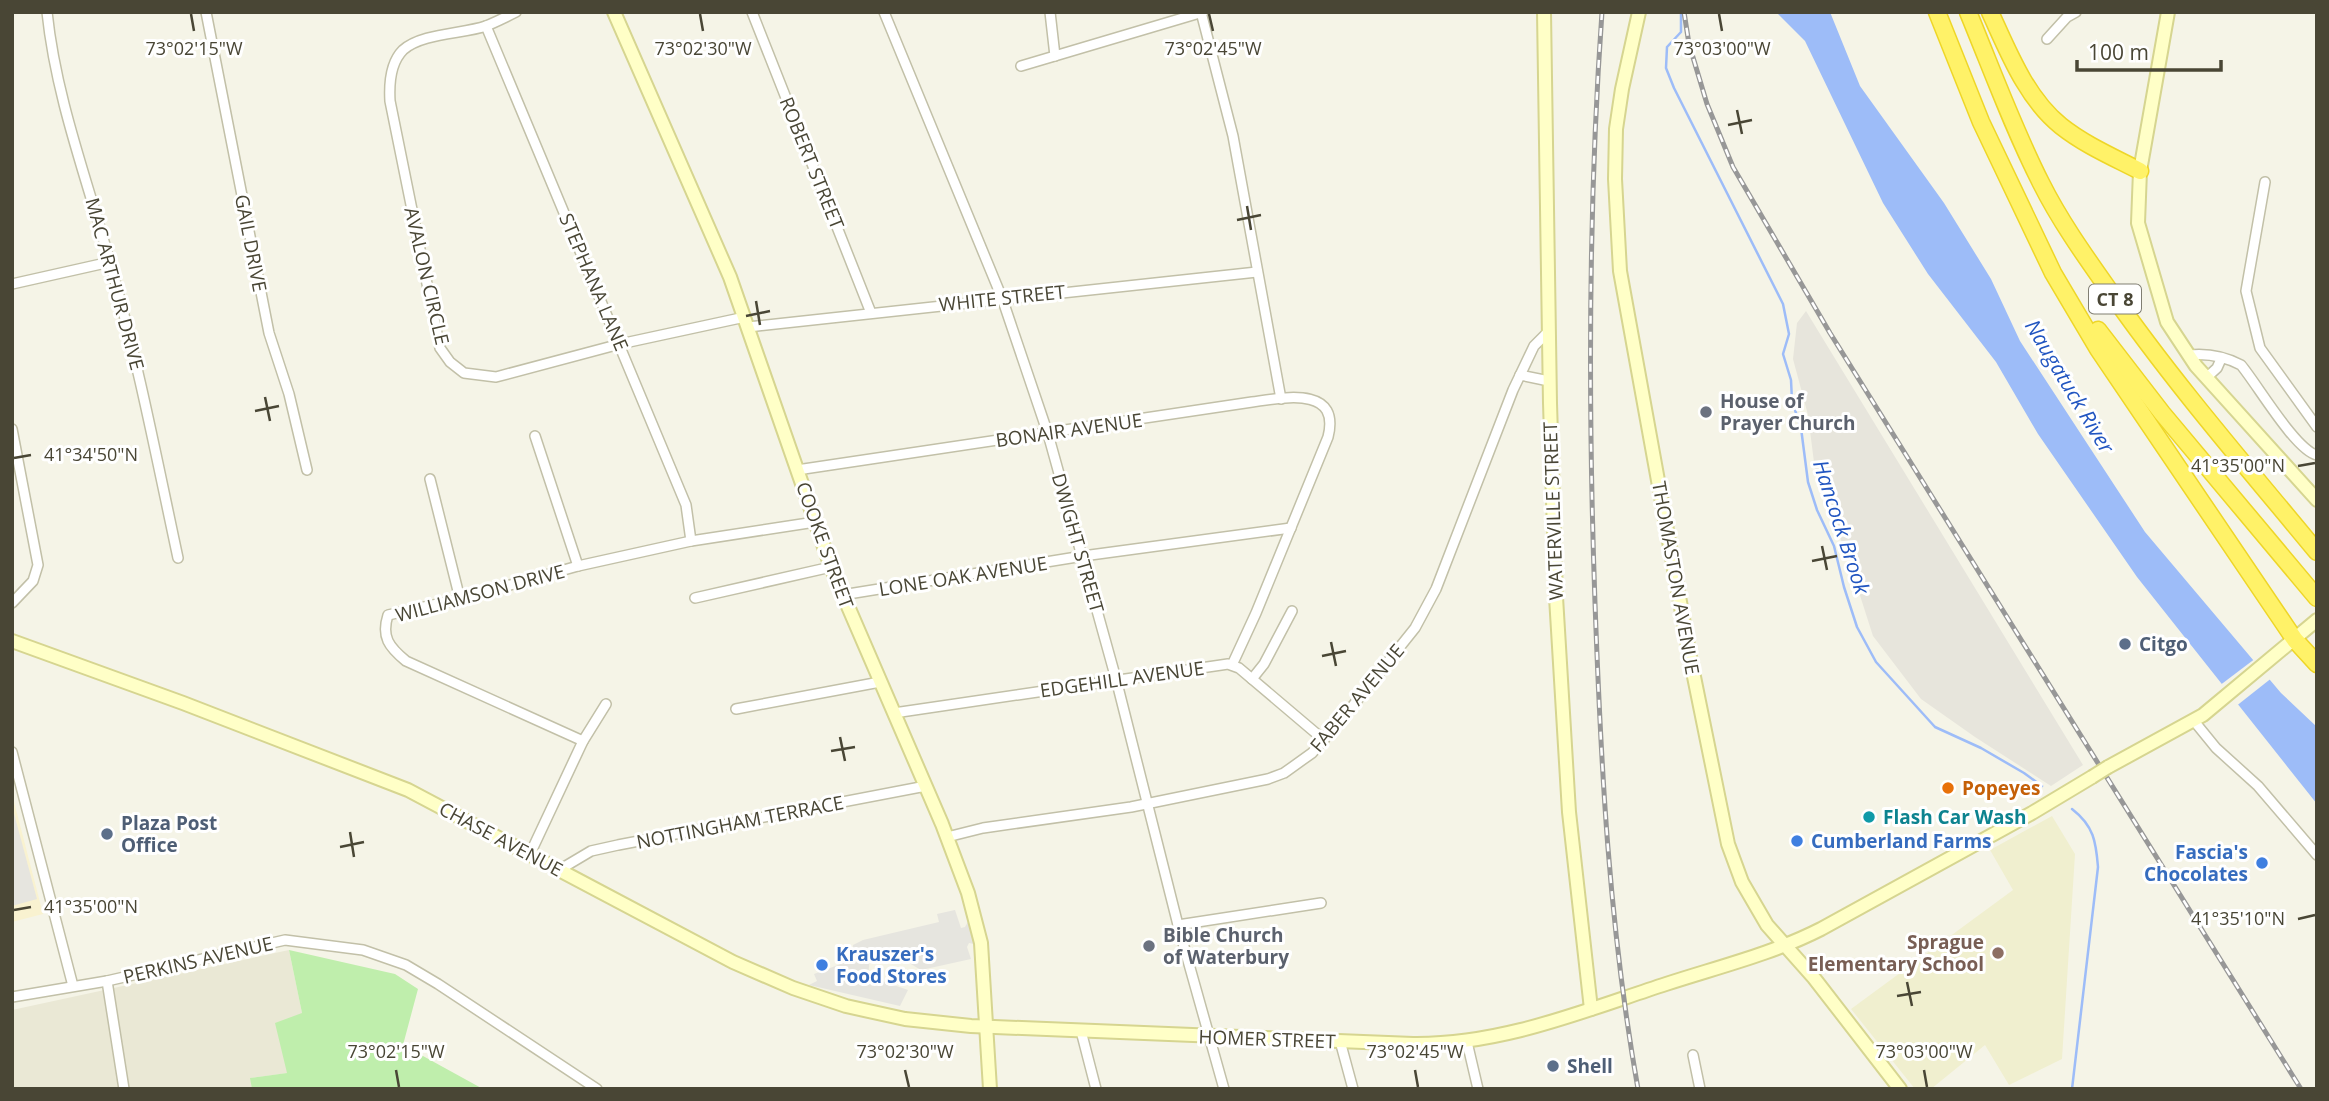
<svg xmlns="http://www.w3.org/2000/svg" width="2329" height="1101" font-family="'Open Sans',sans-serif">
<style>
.residential{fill:#eae8d5}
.commercial{fill:#f9f2d0}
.industrial{fill:#e7e5dc}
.education{fill:#f0efcf}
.green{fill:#bfeeac}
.parking{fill:#e6e5df}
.water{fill:#9dbcf8}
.pier{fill:#f5f4e7}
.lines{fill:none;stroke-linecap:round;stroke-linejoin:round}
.stream{stroke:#9dbcf8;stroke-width:2.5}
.street-casing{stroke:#c2c0a8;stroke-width:12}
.secondary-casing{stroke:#d6d590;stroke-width:16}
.highway-casing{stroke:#eed628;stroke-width:19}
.street{stroke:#fff;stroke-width:9}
.secondary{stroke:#ffffc7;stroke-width:12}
.highway{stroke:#fff268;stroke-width:16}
.rail-casing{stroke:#979797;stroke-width:5}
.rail{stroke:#fff;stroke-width:2.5;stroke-dasharray:8;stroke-linecap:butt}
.secondary-bridge-casing{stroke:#d6d590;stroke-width:16;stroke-linecap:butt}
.secondary-bridge{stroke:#ffffc7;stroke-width:12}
.ticks{fill:none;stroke:#494635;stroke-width:2.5}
.worship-dot{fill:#6b7280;stroke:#fff;stroke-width:2.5}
.service-dot{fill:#5c6f8a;stroke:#fff;stroke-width:2.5}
.food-dot{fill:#e8710a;stroke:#fff;stroke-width:2.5}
.culture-dot{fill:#0f9aa8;stroke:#fff;stroke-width:2.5}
.shop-dot{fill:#3f7fe0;stroke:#fff;stroke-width:2.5}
.education-dot{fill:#8d6e63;stroke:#fff;stroke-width:2.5}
.labels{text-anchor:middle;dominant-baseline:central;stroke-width:6;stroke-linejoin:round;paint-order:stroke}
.shield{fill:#fff;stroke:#807e72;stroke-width:2}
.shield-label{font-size:18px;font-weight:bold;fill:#494635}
.street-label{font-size:19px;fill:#494635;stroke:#fff}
.worship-label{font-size:19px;font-weight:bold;fill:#5b616d;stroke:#fff;text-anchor:start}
.service-label{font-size:19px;font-weight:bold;fill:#4e5e75;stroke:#fff;text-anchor:start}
.food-label{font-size:19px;font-weight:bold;fill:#c56008;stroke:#fff;text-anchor:start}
.culture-label{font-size:19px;font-weight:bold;fill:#0d838f;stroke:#fff;text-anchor:start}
.shop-label{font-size:19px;font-weight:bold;fill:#366cbe;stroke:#fff;text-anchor:start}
.education-label{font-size:19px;font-weight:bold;fill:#785e54;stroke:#fff;text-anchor:end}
.water-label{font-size:21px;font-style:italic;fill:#2256c1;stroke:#fff}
.ticks-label{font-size:18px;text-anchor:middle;fill:#494635;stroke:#fff;stroke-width:6;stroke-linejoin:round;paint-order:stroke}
</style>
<rect width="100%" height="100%" fill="#f5f4e7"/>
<!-- residential -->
<path class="residential" d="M289,950L302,1013L288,1073L251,1078L252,1089H12V1010Z"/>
<!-- commercial -->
<path class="commercial" d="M12,794L43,914L12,922Z"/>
<!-- industrial -->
<path class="industrial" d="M1806,311L2083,765L2051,786L1975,737L1921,699L1873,636L1847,555L1816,478L1808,415L1793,359L1797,323Z"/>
<!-- education -->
<path class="education" d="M2052,816L2075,854L2062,1059L2009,1085L1985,1045L1931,1089H1915L1851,1009L2013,890L1990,850Z"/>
<!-- green -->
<path class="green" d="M289,950L395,974L418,989L403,1045L483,1089H252L250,1078L287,1073L275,1023L302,1013Z"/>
<!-- parking -->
<g class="parking">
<path d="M12,806L37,899L12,906Z"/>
<path d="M955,910L961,928L965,927L969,920L974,944L969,943L967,947L971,959L921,970L904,960L880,952L870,957L868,976L908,990L900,1006L809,985L817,981L814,974L854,959L853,945L863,940L939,922L937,914Z"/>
</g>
<!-- water -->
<path class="water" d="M1776,12H1830L1860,86L1944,203L1991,279L2020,341L2145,532L2281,693L2317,727V804L2137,577L2038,434L1996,362L1928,274L1883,203L1805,41Z"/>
<!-- pier -->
<path class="pier" d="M2256,658L2273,677L2235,707L2219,686Z"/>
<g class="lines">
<!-- stream -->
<g class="stream">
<path d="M1681,12V32L1667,47L1666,68L1674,88L1783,304L1789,334L1783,354L1791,380L1792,401L1801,428L1808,482L1817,510L1834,546L1844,587L1857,627L1876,662L1935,727L1981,748L2024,773L2042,786"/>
<path d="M2072,1089L2098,867C2096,842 2094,826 2072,809"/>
</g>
<defs>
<g id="street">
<path d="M47,12C56,99 88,182 111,266C138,362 157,460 178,558"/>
<path d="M206,12L269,333L289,394L307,470"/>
<path d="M516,12C506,17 496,22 486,26C463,34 422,33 403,50C390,63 389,84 390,101L440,348L450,362L464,373L496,377L620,344L745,317"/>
<path d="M752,12L871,313"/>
<path d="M884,12L1002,298L1048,434L1116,679L1178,925L1224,1089"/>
<path d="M1050,12L1055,56"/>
<path d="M1201,12L1233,136L1281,399"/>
<path d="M486,26L686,505L691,541"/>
<path d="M2047,39L2067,17L2076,12"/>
<path d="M1021,66L1203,12"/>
<path d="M2265,182L2246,291L2260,348L2317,427"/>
<path d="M12,284L110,262"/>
<path d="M748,327L1257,272"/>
<path d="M2189,355C2208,353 2224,356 2241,365C2257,384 2296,451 2317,455"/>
<path d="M1520,375L1549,381"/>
<path d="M2206,378L2217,368L2221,359"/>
<path d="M12,429L38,565L33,581L12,603"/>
<path d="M535,436L578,566"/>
<path d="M797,470L1252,402C1282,398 1341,385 1328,437L1256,613L1232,665"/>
<path d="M430,479L460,599"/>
<path d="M842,595L1083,556L1291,528"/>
<path d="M695,598L831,567"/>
<path d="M1252,679L1264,664L1292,611"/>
<path d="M736,709L880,682"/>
<path d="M894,713L1228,664L1239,668L1324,740"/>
<path d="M2194,721L2216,748L2258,786L2317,855"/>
<path d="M583,741L406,661C389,647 381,637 388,615L460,599L578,566L691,541L815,522"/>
<path d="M12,752L73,986"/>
<path d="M947,837L983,828L1131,807L1268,779L1284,773L1312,753L1351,708L1415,628L1436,589L1513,390L1534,346L1548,332"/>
<path d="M530,854L583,741L606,704"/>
<path d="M559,870L591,851L618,845L926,786"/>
<path d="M1178,925L1321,903"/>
<path d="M107,981L124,1089"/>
<path d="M12,997L107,981L285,940L363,950L406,965L438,984L597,1089"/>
<path d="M1081,1031L1096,1089"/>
<path d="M1340,1041L1353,1089"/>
<path d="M1467,1042L1478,1089"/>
<path d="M1693,1055L1700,1089"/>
</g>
<g id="secondary">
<path d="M614,12L730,277L831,567L942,824L968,893L981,943L990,1089"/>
<path d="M1544,12L1550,403L1556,597L1569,812L1591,1009"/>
<path d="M1639,12L1622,89L1616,129L1615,179L1620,271L1690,657L1728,844L1742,882L1767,925L1814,978L1900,1089"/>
<path d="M2168,12L2140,171L2138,223L2167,322L2196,366L2317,500"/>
<path d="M12,641L183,703L408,790L733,962L793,988L846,1006L905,1019L971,1026L1413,1044C1502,1045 1583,1011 1666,984C1718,967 1772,954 1821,929L2032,813L2092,777"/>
<path d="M2108,767L2203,715L2317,620"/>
</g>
<g id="highway">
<path d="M1937,12L1981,122L2053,273L2098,349L2295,640L2317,664"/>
<path d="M1968,12C1992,70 2013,128 2041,183C2060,221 2085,256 2109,290C2173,382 2246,466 2317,552"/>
<path d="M1990,12C2008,51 2026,98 2061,126C2085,145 2113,157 2140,171"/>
<path d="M2098,330L2162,413L2317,598"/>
</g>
</defs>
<!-- street casing -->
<use href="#street" class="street-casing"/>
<!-- secondary casing -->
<use href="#secondary" class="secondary-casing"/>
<!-- highway casing -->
<use href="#highway" class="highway-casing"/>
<!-- street -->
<use href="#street" class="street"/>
<!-- secondary -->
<use href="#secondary" class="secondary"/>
<!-- highway -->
<use href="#highway" class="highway"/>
<defs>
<g id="rail">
<path d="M1602,12C1588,209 1588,406 1595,603C1601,768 1609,926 1638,1089"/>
<path d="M1684,12L1689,44L1707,104L1733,167L1830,333L2301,1089"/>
</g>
</defs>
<!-- rail casing -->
<use href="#rail" class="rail-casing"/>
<!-- rail -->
<use href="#rail" class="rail"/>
<defs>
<path id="secondary-bridge" d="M2092,777L2108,767"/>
</defs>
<!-- secondary-bridge casing -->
<use href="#secondary-bridge" class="secondary-bridge-casing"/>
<!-- secondary-bridge -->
<use href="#secondary-bridge" class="secondary-bridge"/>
</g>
<!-- ticks -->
<path class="ticks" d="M191,14L194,31M700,14L703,31M1209,14L1213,31M1719,14L1722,31M1737,110L1742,134M1728,125L1752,120M1247,206L1251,230M1237,220L1261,215M756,301L760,325M746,316L770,311M265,397L270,421M255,411L279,406M14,458L31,455M2298,466L2315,463M1822,546L1827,570M1812,561L1837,556M1331,642L1336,666M1322,656L1346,651M840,737L845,761M831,751L855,747M350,832L354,857M340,847L364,842M14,910L31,907M2298,919L2315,915M1907,982L1912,1006M1897,996L1921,992M396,1070L399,1087M905,1070L909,1087M1415,1070L1418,1087M1924,1070L1927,1087"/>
<!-- markers -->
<g class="worship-dot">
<circle cx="1706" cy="412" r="7"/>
<circle cx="1149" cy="946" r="7"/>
</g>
<g class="service-dot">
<circle cx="2125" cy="644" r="7"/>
<circle cx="107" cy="834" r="7"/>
<circle cx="1553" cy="1066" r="7"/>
</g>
<circle class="food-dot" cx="1948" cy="788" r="7"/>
<circle class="culture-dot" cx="1869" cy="817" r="7"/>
<g class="shop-dot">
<circle cx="1797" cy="841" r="7"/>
<circle cx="2262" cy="863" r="7"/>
<circle cx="822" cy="965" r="7"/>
</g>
<circle class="education-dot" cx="1998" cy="953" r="7"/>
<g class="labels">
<!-- shield labels -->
<rect class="shield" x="2089" y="284.5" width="52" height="29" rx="5"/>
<g class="shield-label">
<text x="2115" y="299">CT 8</text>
</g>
<!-- street labels -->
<g class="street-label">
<text transform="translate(812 163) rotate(68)">ROBERT STREET</text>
<text transform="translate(251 243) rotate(79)">GAIL DRIVE</text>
<text transform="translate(427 276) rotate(77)">AVALON CIRCLE</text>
<text transform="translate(594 282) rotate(67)">STEPHANA LANE</text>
<text transform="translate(115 284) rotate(75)">MAC ARTHUR DRIVE</text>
<text transform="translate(1002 298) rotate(-6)">WHITE STREET</text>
<text transform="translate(1069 430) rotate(-8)">BONAIR AVENUE</text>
<text transform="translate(1553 511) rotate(-92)">WATERVILLE STREET</text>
<text transform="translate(1078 543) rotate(74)">DWIGHT STREET</text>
<text transform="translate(825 545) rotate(70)">COOKE STREET</text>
<text transform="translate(963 576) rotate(-9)">LONE OAK AVENUE</text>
<text transform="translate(1676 578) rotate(80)">THOMASTON AVENUE</text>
<text transform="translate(480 593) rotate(-15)">WILLIAMSON DRIVE</text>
<text transform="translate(1122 679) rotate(-8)">EDGEHILL AVENUE</text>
<text transform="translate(1357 698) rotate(-50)">FABER AVENUE</text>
<text transform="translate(740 822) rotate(-11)">NOTTINGHAM TERRACE</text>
<text transform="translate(501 839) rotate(28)">CHASE AVENUE</text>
<text transform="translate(198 960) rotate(-13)">PERKINS AVENUE</text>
<text transform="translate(1267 1039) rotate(2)">HOMER STREET</text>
</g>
<!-- worship labels -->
<g class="worship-label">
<text x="1720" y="401">House of<tspan x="1720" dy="22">Prayer Church</tspan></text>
<text x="1163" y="935">Bible Church<tspan x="1163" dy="22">of Waterbury</tspan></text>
</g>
<!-- service labels -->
<g class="service-label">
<text x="2139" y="644">Citgo</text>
<text x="121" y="823">Plaza Post<tspan x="121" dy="22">Office</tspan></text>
<text x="1567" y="1066">Shell</text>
</g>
<!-- food labels -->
<g class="food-label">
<text x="1962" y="788">Popeyes</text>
</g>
<!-- culture labels -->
<g class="culture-label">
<text x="1883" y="817">Flash Car Wash</text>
</g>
<!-- shop labels -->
<g class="shop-label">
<text x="1811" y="841">Cumberland Farms</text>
<text x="2248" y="852" text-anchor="end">Fascia's<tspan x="2248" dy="22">Chocolates</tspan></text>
<text x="836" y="954">Krauszer's<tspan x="836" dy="22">Food Stores</tspan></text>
</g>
<!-- education labels -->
<g class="education-label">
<text x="1984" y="942">Sprague<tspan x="1984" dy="22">Elementary School</tspan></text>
</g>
<!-- water labels -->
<g class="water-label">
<text transform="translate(2070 386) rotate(59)">Naugatuck River</text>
<text transform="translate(1842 527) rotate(72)">Hancock Brook</text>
</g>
</g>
<g class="ticks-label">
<text x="194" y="55">73°02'15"W</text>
<text x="703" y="55">73°02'30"W</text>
<text x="1213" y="55">73°02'45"W</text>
<text x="1722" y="55">73°03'00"W</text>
<text x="91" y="461">41°34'50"N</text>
<text x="2238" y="472">41°35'00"N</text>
<text x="91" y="913">41°35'00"N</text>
<text x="2238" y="925">41°35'10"N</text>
<text x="396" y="1058">73°02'15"W</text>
<text x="905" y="1058">73°02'30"W</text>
<text x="1415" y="1058">73°02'45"W</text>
<text x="1924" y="1058">73°03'00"W</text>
</g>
<!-- border -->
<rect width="2329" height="1101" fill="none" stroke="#494635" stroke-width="28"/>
<!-- scale -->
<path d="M2077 60v10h144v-10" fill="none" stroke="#494635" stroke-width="3.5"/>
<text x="2088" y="60" font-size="21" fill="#494635" stroke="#ffffff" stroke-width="5" paint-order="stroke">100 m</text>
</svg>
